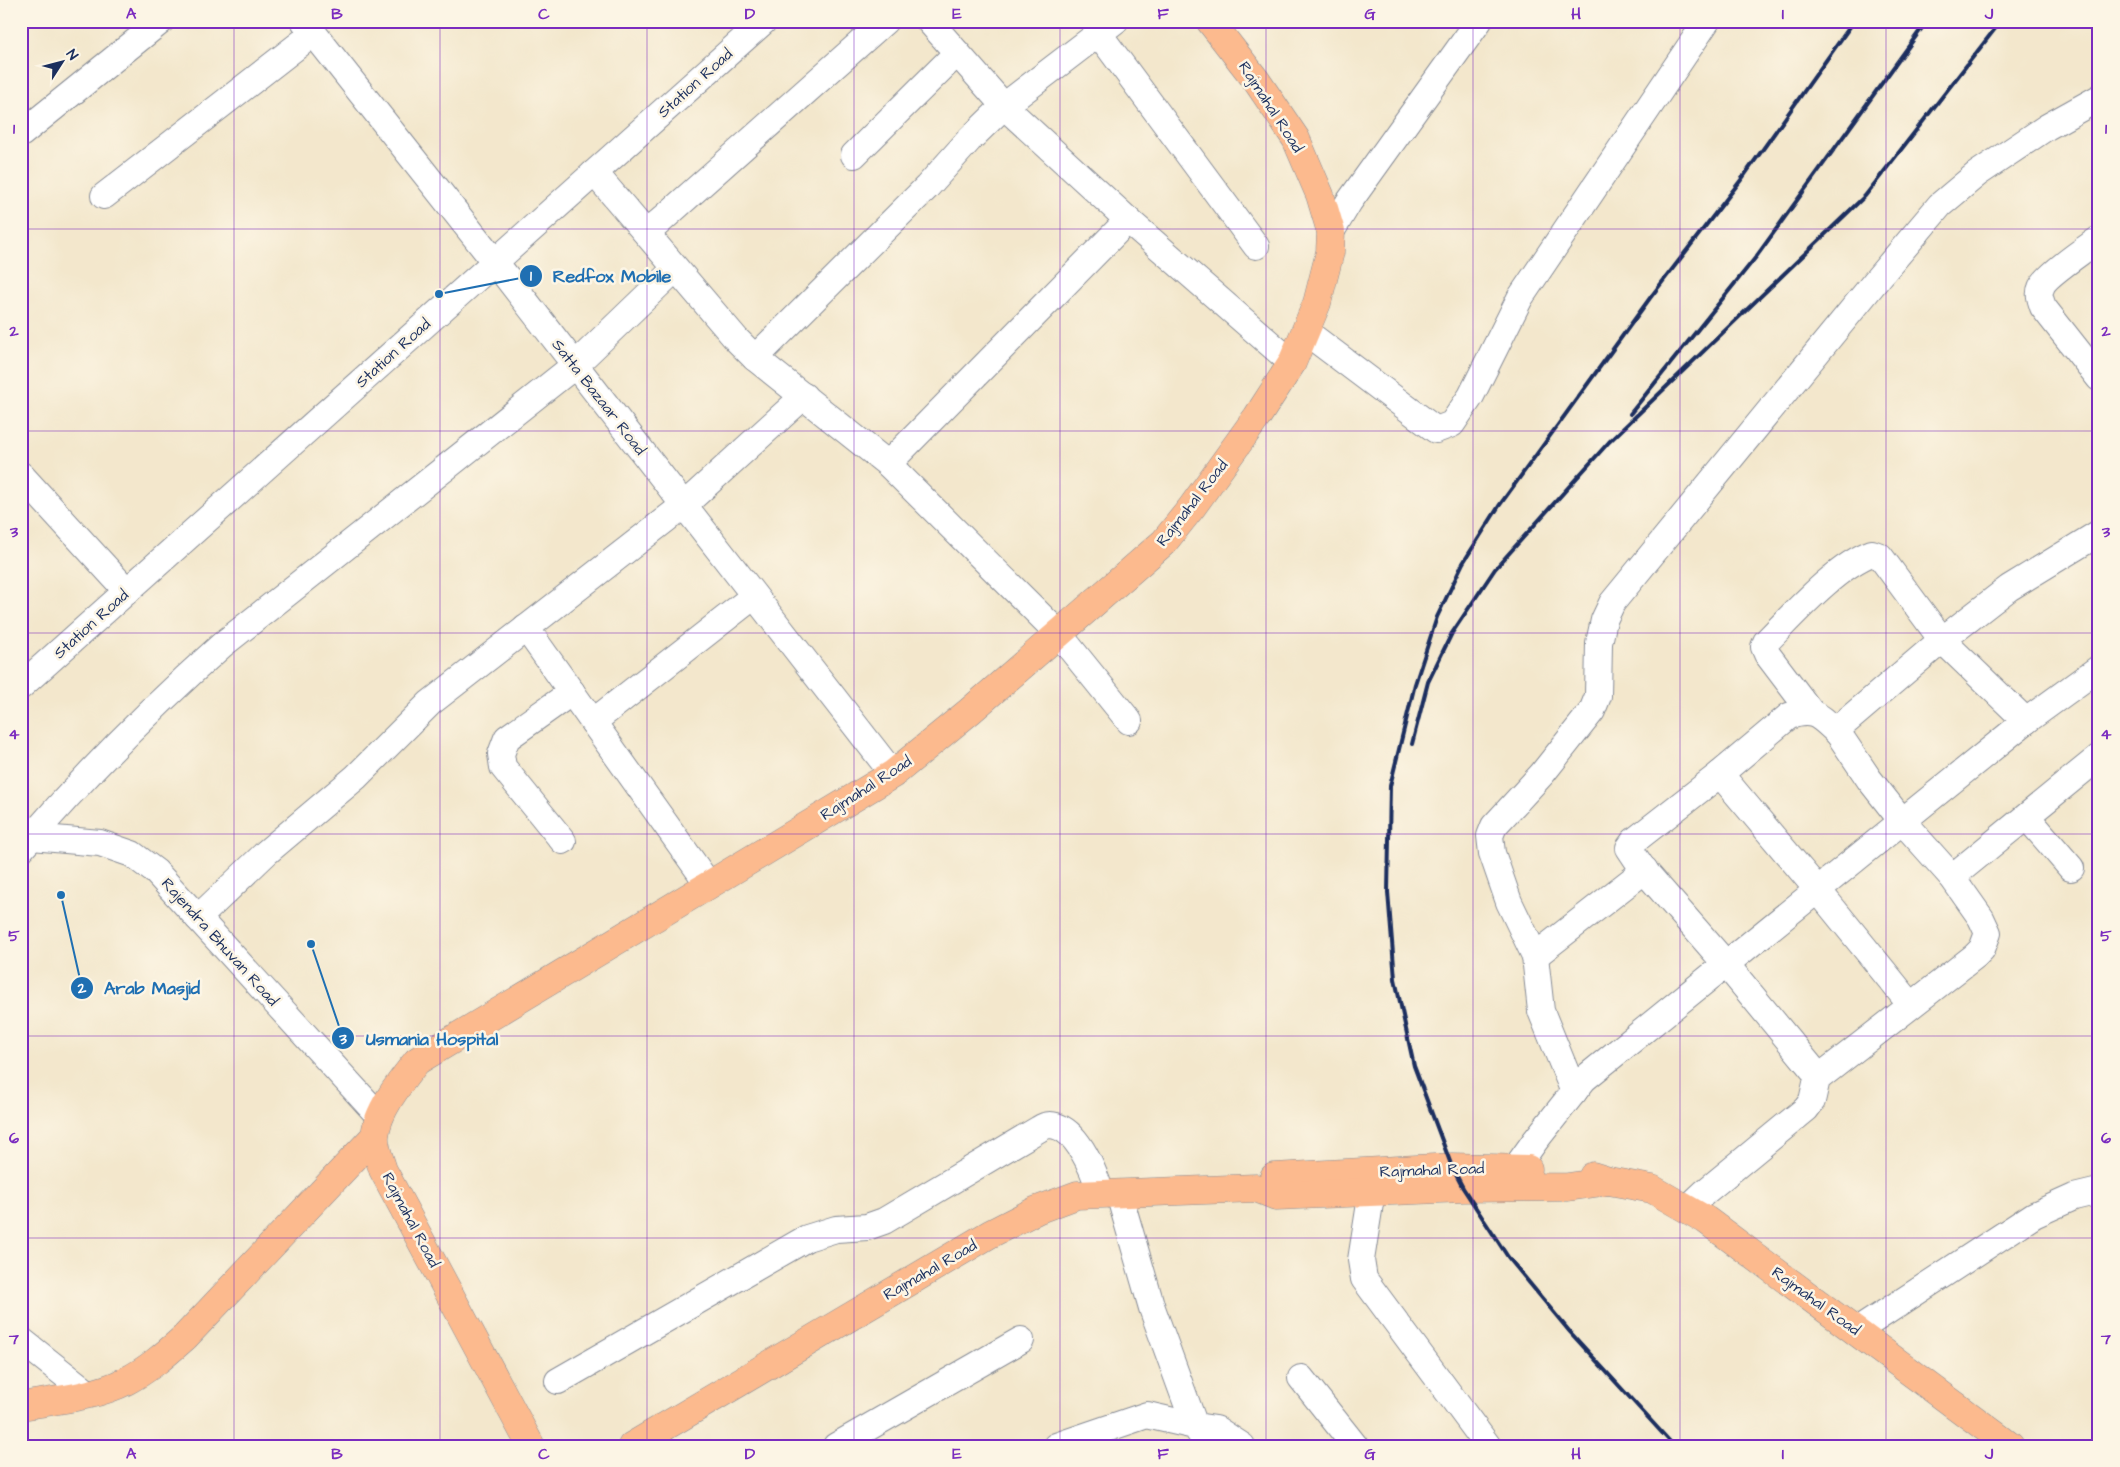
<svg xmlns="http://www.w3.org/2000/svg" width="2120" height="1467" font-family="'Architects Daughter',sans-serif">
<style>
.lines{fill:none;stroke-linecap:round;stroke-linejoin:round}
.minor-casing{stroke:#878b95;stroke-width:28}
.major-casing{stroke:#878b95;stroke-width:29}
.minor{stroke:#fff;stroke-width:26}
.major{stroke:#fcba8e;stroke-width:28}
.rail{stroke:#1b2f5e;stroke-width:4}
.grid{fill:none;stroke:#7b2cbf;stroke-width:1;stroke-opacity:0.55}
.labels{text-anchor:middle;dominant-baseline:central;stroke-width:5;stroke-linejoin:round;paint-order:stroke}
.street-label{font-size:16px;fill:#1b2f5e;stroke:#fcf5e5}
.leader{fill:none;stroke:#1f6fb2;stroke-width:2}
.callout-dot{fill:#1f6fb2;stroke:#fcf5e5;stroke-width:2}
.mark-label{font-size:15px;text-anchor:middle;font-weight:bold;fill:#fff}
.callout-label{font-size:18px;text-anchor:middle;font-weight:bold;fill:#1f6fb2;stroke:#fcf5e5;stroke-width:5;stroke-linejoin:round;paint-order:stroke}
.neatline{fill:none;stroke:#7b2cbf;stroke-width:2}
.grid-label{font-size:16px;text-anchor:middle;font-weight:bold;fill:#7b2cbf}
</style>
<rect width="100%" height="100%" fill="#fcf5e5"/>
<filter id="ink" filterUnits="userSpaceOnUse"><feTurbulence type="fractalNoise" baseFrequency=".02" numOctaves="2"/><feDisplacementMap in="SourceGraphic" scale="10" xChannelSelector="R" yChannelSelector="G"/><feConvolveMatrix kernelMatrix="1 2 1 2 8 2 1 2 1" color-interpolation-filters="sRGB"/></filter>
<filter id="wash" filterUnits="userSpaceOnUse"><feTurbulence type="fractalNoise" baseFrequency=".0096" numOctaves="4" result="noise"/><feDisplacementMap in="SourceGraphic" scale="20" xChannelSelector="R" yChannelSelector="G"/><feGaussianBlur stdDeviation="1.12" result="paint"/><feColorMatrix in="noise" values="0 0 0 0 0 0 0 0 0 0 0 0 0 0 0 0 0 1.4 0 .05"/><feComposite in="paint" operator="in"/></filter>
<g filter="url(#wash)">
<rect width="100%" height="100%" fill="#f3e7cc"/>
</g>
<g filter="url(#ink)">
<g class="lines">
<defs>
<g id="minor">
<path d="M304,21L495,262L893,774"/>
<path d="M929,21L1004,106L1128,220L1292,363"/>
<path d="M1099,34L1256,246"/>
<path d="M21,134L161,21"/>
<path d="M854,155L957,53"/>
<path d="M593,174L599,178L737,340L755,358L888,464L1058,633L1129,721"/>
<path d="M104,196L314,33"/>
<path d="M1331,232L1349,202L1479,21"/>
<path d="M647,233L885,21"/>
<path d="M2099,239C2088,247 2044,277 2041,288C2038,294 2041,301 2043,307L2099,378"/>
<path d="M1306,332L1436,430L1452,424L1471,396L1520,298L1707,21"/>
<path d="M755,358L927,187L969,140L1004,106L1115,21"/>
<path d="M888,464L1128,220"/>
<path d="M21,475L127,591"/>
<path d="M526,628L709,885"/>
<path d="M21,686L764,21"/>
<path d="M1811,712L1767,654L1764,647L1766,642C1793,615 1836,566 1872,553L1880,556L1942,640L2026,721"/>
<path d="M593,722L754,596"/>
<path d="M1720,774L1817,889L1911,1005"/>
<path d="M2027,817L2071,868"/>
<path d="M21,833L32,837L100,843L132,854L156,872L380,1117"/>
<path d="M563,841L503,767L501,754L507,738L572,692"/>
<path d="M21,849C83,777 151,708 222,645L574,366L675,269"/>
<path d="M1952,877L2099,757"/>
<path d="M198,918L267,852L356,777L430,703L683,506L804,396"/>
<path d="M1535,956L1645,870"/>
<path d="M1819,1077L1725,963L1643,869L1629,848L1634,841L1720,774L1789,716C1815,708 1819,716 1838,733"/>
<path d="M1574,1092L1541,1011L1535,956L1509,902L1492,853L1490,836L1494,826L1542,774L1592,711L1598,696L1599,643L1604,620L1612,603L1879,277L1940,205L1977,174L2047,127L2099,98"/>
<path d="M1515,1169L1535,1141L1584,1079L2026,721L2099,668"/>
<path d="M1372,1191L1361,1260L1364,1279L1488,1446"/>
<path d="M1119,1194L1152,1308L1195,1426L1216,1429L1242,1446"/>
<path d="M1687,1209L1705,1192L1806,1109L1812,1101L1817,1079L1975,956L1982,949L1988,933L1981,918L1952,877L1902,821L1869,779L1838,733L1841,726L1942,640L2009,588L2099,533"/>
<path d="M1857,1331L2034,1215L2074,1197L2099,1191"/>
<path d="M21,1340L89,1394"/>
<path d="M1301,1378L1355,1446"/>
<path d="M558,1381L807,1238L836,1229L867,1227L884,1221L1039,1129C1042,1127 1047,1125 1050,1125C1077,1126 1094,1172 1101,1193"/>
<path d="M836,1446L1021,1340"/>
<path d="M1056,1446L1147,1415L1195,1426L1203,1438"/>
</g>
<g id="major">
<path d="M1593,1176L1609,1181L1652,1189L1706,1220L2010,1446"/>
<path d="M1274,1177L1452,1167L1528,1169"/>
<path d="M21,1406C56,1400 95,1397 126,1381C148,1370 167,1353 185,1337L374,1137"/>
<path d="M531,1446L383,1170C380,1160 374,1146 375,1136C377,1110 402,1080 417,1061L893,774L970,711L1164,542L1192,507L1257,417L1292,363L1317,303L1330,252L1331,232L1320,195L1296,139L1256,80L1210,21"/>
<path d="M632,1446L990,1234L1037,1210L1077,1195L1256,1188L1276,1196L1463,1188L1568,1187L1609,1181"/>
</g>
</defs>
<!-- minor casing -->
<use href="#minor" class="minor-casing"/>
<!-- major casing -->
<use href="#major" class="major-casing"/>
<!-- minor -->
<use href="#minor" class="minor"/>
<!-- major -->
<use href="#major" class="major"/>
<!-- rail -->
<g class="rail">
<path d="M1630,414L1756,257L1927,21"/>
<path d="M1412,744L1428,682L1452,633L1495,569L1609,442L1865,196L2001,21"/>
<path d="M1674,1446L1570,1332L1508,1257L1463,1188L1452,1167L1414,1066L1395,979L1388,892L1390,786L1415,684L1437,617L1463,563L1499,506L1650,298L1741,180L1854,21"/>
</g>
</g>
</g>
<!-- grid -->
<path class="grid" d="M234,21V1446M440,21V1446M647,21V1446M854,21V1446M1060,21V1446M1266,21V1446M1473,21V1446M1680,21V1446M1886,21V1446M21,229H2099M21,431H2099M21,633H2099M21,834H2099M21,1036H2099M21,1238H2099"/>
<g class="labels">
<!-- street labels -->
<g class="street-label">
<text transform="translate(695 83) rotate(-42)">Station Road</text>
<text transform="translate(1271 107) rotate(57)">Rajmahal Road</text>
<text transform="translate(393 353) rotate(-42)">Station Road</text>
<text transform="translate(599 397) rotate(52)">Satta Bazaar Road</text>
<text transform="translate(1192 503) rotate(-52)">Rajmahal Road</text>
<text transform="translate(91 624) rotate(-42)">Station Road</text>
<text transform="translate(866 788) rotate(-33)">Rajmahal Road</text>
<text transform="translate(220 942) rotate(48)">Rajendra Bhuvan Road</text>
<text transform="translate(1432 1170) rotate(-2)">Rajmahal Road</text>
<text transform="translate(411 1220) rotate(62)">Rajmahal Road</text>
<text transform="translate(930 1270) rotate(-30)">Rajmahal Road</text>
<text transform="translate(1816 1301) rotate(36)">Rajmahal Road</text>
</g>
</g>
<!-- callouts -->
<path class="leader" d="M439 294L531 276M61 895L82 988M311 944L343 1038"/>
<g class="callout-dot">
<circle cx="439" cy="294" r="5"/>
<circle cx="61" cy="895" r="5"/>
<circle cx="311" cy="944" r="5"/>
<circle cx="531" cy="276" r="12"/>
<circle cx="82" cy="988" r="12"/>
<circle cx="343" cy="1038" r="12"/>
</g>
<g class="mark-label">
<text x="531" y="281">1</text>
<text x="82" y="993">2</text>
<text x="343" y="1044">3</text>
</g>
<g class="callout-label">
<text x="612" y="282">Redfox Mobile</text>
<text x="152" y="994">Arab Masjid</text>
<text x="432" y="1045">Usmania Hospital</text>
</g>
<!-- margin -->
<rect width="2120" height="1467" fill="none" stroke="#fcf5e5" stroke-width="55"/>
<!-- north arrow -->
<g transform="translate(62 62) rotate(54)" stroke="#fcf5e5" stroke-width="4" paint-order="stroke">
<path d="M0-4L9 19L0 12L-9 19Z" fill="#1b2f5e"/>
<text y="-8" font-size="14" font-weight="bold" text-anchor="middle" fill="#1b2f5e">N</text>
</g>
<rect x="28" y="28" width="2064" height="1412" class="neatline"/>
<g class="grid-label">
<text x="131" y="19">A</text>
<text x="337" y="19">B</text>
<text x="544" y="19">C</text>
<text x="750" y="19">D</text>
<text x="957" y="19">E</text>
<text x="1163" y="19">F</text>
<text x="1370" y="19">G</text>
<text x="1576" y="19">H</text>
<text x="1783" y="19">I</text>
<text x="1989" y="19">J</text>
<text x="14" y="134">1</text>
<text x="2106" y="134">1</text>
<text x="14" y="336">2</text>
<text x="2106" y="336">2</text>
<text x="14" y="537">3</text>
<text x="2106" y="537">3</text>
<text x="14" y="739">4</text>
<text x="2106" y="739">4</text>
<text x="14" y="941">5</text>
<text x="2106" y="941">5</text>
<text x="14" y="1143">6</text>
<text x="2106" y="1143">6</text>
<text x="14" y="1344">7</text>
<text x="2106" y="1344">7</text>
<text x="131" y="1459">A</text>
<text x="337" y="1459">B</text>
<text x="544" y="1459">C</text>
<text x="750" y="1459">D</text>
<text x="957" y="1459">E</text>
<text x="1163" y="1459">F</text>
<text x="1370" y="1459">G</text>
<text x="1576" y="1459">H</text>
<text x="1783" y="1459">I</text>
<text x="1989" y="1459">J</text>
</g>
</svg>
